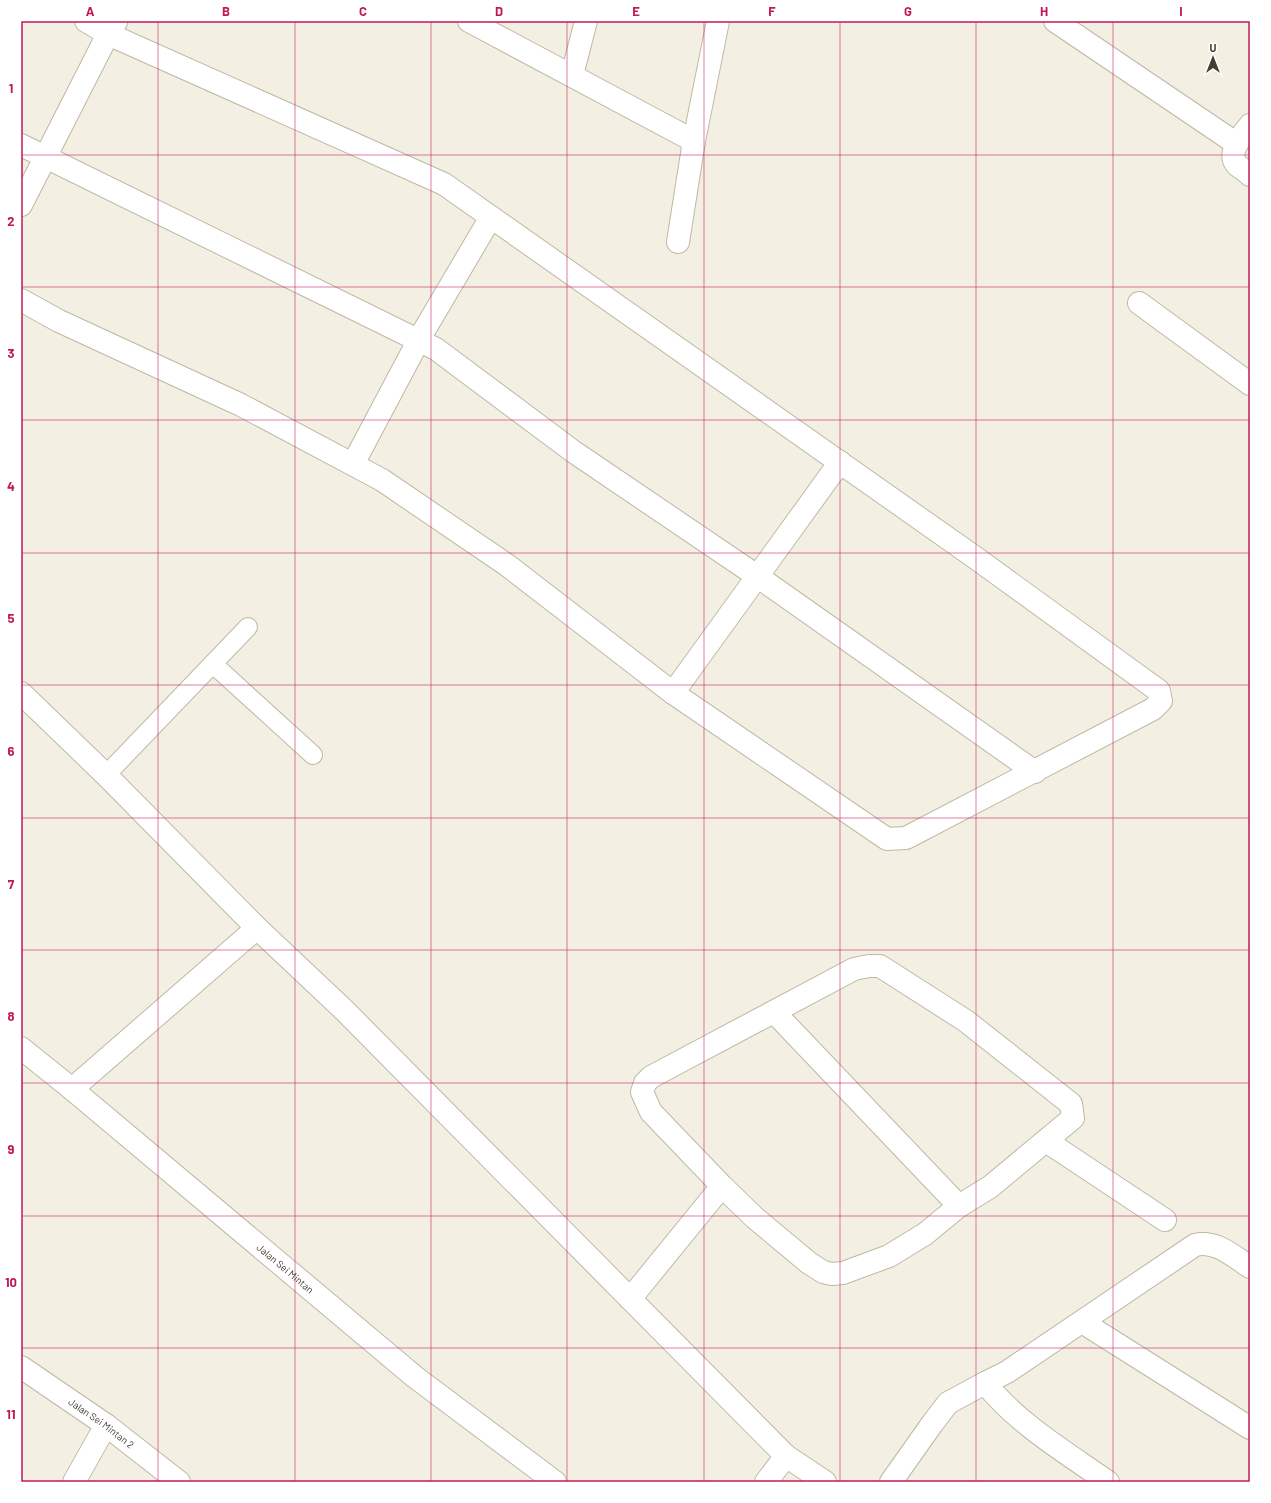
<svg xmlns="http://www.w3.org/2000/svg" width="1271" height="1503" font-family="Barlow,sans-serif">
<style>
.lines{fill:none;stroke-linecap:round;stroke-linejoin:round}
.service-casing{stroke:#bfb8a4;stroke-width:20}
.minor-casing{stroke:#bfb8a4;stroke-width:24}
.tertiary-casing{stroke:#bfb8a4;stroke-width:24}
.service{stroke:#fff;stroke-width:18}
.minor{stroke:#fff;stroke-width:22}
.tertiary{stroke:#fff;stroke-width:22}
.grid{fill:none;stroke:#c2185b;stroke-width:1;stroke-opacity:0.55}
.labels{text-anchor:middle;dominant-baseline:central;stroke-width:4;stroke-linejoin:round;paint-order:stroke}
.street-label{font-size:10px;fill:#453f32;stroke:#fff}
.neatline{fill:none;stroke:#c2185b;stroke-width:1.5}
.grid-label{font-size:13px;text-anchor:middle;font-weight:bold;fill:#c2185b}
</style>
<rect width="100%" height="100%" fill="#f3efe2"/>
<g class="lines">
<defs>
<g id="service">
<path d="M213,664L313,755"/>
<path d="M106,775L248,627"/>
</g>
<g id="minor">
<path d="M469,21L694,141"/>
<path d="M1055,21L1237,144"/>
<path d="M572,75L586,21"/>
<path d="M1250,125C1243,134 1226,153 1237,165C1241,168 1246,171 1250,175"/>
<path d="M21,145L436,349L574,452L757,576L1035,772"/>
<path d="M21,205L108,34L116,22"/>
<path d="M678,242L694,141L718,21"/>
<path d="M21,300L59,321L241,405L382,480L507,565L673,693L887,839L906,838L1153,709L1161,701L1159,691L973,556L444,184L108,34L86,21"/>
<path d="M1139,303L1250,384"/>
<path d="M353,464L422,334L491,217"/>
<path d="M21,693L106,775L257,928L344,1010L786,1456L825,1482"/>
<path d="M673,693L840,462"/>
<path d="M774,1012L959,1206"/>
<path d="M72,1089L257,928"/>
<path d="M1046,1141L1165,1220"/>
<path d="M630,1299L722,1186L651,1112L642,1092L645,1083L651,1077L854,969L869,966H880L966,1021L1071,1104L1073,1118L990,1187L959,1206L925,1234L889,1256L843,1273L832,1274L823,1272L809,1263L755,1218L722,1186"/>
<path d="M1082,1322L1250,1428"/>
<path d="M766,1482L786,1456"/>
<path d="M891,1482L932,1424L948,1403L985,1383"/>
<path d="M1108,1482C1065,1452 1018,1424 985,1383L1007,1372L1195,1245C1216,1240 1233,1256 1250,1267"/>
</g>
<g id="tertiary">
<path id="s1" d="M21,1048L72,1089L415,1377L555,1482"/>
<path id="s2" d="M21,1367L106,1425L179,1482"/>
<path d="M74,1482L106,1425"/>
</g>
</defs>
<!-- service casing -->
<use href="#service" class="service-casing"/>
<!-- minor casing -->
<use href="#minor" class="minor-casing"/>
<!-- tertiary casing -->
<use href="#tertiary" class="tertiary-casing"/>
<!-- service -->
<use href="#service" class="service"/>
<!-- minor -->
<use href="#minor" class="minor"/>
<!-- tertiary -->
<use href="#tertiary" class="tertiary"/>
</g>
<!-- grid -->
<path class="grid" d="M158,21V1482M295,21V1482M431,21V1482M567,21V1482M704,21V1482M840,21V1482M976,21V1482M1113,21V1482M21,155H1250M21,287H1250M21,420H1250M21,553H1250M21,685H1250M21,818H1250M21,950H1250M21,1083H1250M21,1216H1250M21,1348H1250"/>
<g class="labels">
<!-- street labels -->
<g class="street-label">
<text stroke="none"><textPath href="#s1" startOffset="344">Jalan Sei Mintan</textPath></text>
<text stroke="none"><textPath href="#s2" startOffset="98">Jalan Sei Mintan 2</textPath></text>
</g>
</g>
<!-- border -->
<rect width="1271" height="1503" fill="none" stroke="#ffffff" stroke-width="44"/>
<!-- north arrow -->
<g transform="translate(1213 58)" stroke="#ffffff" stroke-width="3" paint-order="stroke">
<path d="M0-3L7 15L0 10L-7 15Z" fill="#453f32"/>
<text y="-6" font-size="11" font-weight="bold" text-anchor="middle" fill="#453f32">U</text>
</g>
<rect x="22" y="22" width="1227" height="1459" class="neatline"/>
<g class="grid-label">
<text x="90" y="16">A</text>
<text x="226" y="16">B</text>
<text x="363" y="16">C</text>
<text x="499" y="16">D</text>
<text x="636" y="16">E</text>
<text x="772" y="16">F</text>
<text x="908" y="16">G</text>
<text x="1044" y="16">H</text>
<text x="1181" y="16">I</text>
<text x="11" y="93">1</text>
<text x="11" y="226">2</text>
<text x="11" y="358">3</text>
<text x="11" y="491">4</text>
<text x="11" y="623">5</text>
<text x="11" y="756">6</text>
<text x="11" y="889">7</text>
<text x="11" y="1021">8</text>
<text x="11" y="1154">9</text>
<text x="11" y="1287">10</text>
<text x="11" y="1419">11</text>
</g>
</svg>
